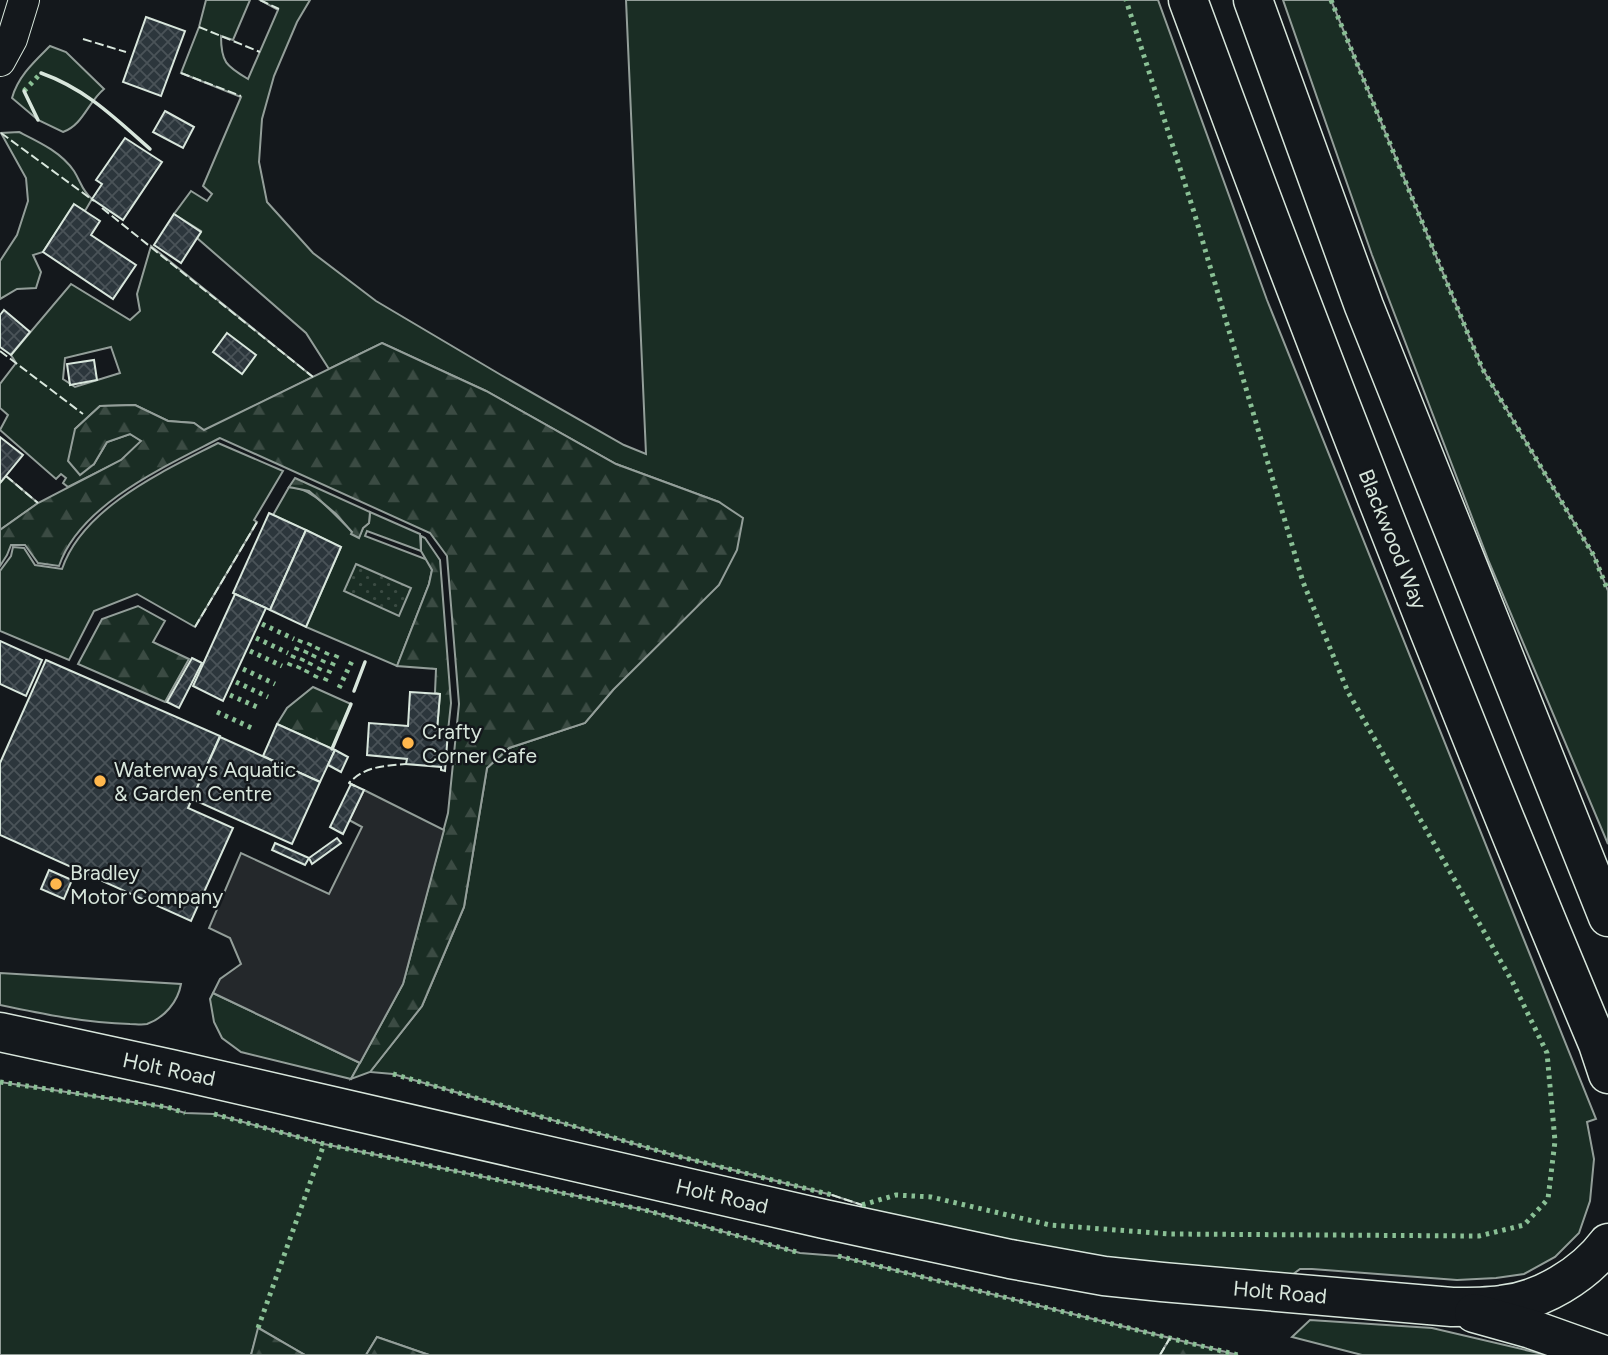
<svg xmlns="http://www.w3.org/2000/svg" width="1608" height="1355" font-family="Figtree,sans-serif">
<style>
.grass{fill:#1a2d24;stroke:#939e99;stroke-width:2;fill-rule:evenodd}
.forest{fill:url(#forest-firs);stroke:#939e99;stroke-width:2}
.park{fill:url(#park-dots);stroke:#939e99;stroke-width:2}
.parking{fill:#24282b;stroke:#939e99;stroke-width:2}
.building{fill:url(#building-cross-hatch);stroke:#d8e6dc;stroke-width:2}
.lines{fill:none;stroke-linecap:round;stroke-linejoin:round}
.street-casing{stroke:#d8e6dc;stroke-width:32}
.secondary-casing{stroke:#d8e6dc;stroke-width:41}
.highway-casing{stroke:#d8e6dc;stroke-width:41}
.street{stroke:#14181c;stroke-width:30}
.secondary{stroke:#14181c;stroke-width:38}
.highway{stroke:#14181c;stroke-width:38}
.hedge{stroke:#8ac095;stroke-width:5;stroke-dasharray:3.5 5;stroke-linecap:butt}
.fence{stroke:#d8e6dc;stroke-width:2;stroke-dasharray:9 3.5;stroke-linecap:butt}
.wall{stroke:#d8e6dc;stroke-width:3.5}
.poi-dot{fill:#ffb74d;stroke:#14181c;stroke-width:2.5}
.labels{text-anchor:middle;dominant-baseline:central;stroke-width:5;stroke-linejoin:round;paint-order:stroke}
.street-label{font-size:21px;fill:#d8e6dc;stroke:#14181c}
.poi-label{font-size:21px;fill:#d8e6dc;stroke:#14181c;text-anchor:start}
</style>
<defs>
<pattern id="forest-firs" width="22" height="20" patternUnits="userSpaceOnUse" patternTransform="scale(1.75)"><rect width="22" height="20" fill="#1a2d24"/><path d="M5 1l3.5 6h-7zM16 11l3.5 6h-7z" fill="#3b4b43"/></pattern>
<pattern id="park-dots" width="8" height="8" patternUnits="userSpaceOnUse" patternTransform="scale(1.75)"><rect width="8" height="8" fill="#1a2d24"/><path d="M2 2h.1M6 6h.1" fill="none" stroke="#3b4b43" stroke-width="1.8" stroke-linecap="round"/></pattern>
<pattern id="building-cross-hatch" width="8" height="8" patternUnits="userSpaceOnUse" patternTransform="scale(1.75)"><rect width="8" height="8" fill="#2c363c"/><path d="M0 0l8 8M0 8l8-8" fill="none" stroke="#4a5358"/></pattern>
</defs>
<rect width="100%" height="100%" fill="#14181c"/>
<!-- grass -->
<g class="grass">
<path d="M206,0H250L233,40L221,36C221,62 226,66 248,79L278,10L260,0H310L297,22L274,76L262,119L259,162L267,202L313,253L376,301L501,375L624,445L646,454L626,0H1158L1267,300L1596,1119L1587,1122L1594,1159L1590,1201L1579,1233L1555,1257L1524,1274L1496,1278L1457,1280L1312,1269H1300L1288,1278L1078,1258L860,1214L862,1205L832,1195L673,1155L393,1074L370,1072L422,1006L464,907L487,768L509,748L585,723L613,690L719,502L616,464L486,391L382,343L329,369L306,333L197,238L201,231L174,214L191,191L207,201L212,194L203,186L241,97L181,73L199,27Z"/>
<path d="M1283,0H1331L1482,368L1594,556L1608,591V844L1489,562L1372,255Z"/>
<path d="M50,46L66,52L104,89C88,102 83,125 63,132L38,120L12,98C18,76 35,61 50,46Z"/>
<path d="M19,132C39,142 61,152 74,171C81,182 82,191 92,199L85,211L74,205L43,252L33,255L41,272L36,288L17,289L0,299V261L17,235L28,201L26,178L1,133Z"/>
<path d="M151,246L313,377L204,431L194,423L168,421L135,405L100,406L75,429L94,464L107,442L130,434L142,441L122,460L68,487L63,483L66,478L61,474L56,479L0,430L8,415L0,408V384L16,363L11,355L71,284L130,320L140,311L137,294ZM111,347L120,373L75,387L63,379L65,358Z"/>
<path d="M218,443L283,471L254,520L257,522L195,627L137,594L94,611L69,660L0,631V571L11,556L13,547L24,548L35,565L62,569C83,507 164,471 218,443Z"/>
<path d="M6,476L38,503L0,530V483Z"/>
<path d="M289,487C317,487 338,522 359,537L363,528L369,523L370,512L420,534L421,551L367,531L365,536L428,560L432,570L429,584L397,666L306,627L341,547L273,515Z"/>
<path d="M0,973L181,984C178,1002 164,1018 147,1024C142,1025 135,1024 130,1024C86,1023 43,1014 0,1005Z"/>
<path d="M213,993L360,1063L351,1079L241,1052L222,1038L214,1022L210,999Z"/>
<path d="M0,1082L166,1107L185,1113L214,1114L324,1144L645,1210L800,1253L838,1256L1170,1338L1160,1355H429L377,1337L366,1355H305L259,1328L251,1355H0Z"/>
<path d="M1310,1320L1432,1328L1547,1355H1362L1292,1337Z"/>
</g>
<!-- forest -->
<g class="forest">
<path d="M382,343L486,391L616,464L719,502L743,518L737,550L719,585L613,690L585,723L509,748L487,768L464,907L422,1006L370,1072L351,1079L403,984L448,813L459,704L447,556L430,533L220,438C166,466 80,504 59,566L38,563L25,545H11L7,555L0,566V530L38,503L121,460L141,441L130,434L107,442L94,464L80,475L68,461L75,429L100,406L135,405L168,421L194,423L204,430Z"/>
<path d="M295,478L370,512L369,523L363,528L359,538L351,534L352,532L336,514L309,491L289,487Z"/>
<path d="M421,536L425,538L440,560L451,703L448,731L437,730L440,694L435,693L436,669L397,666L429,584L432,570L421,551Z"/>
<path d="M138,606L165,621L153,642L189,659L165,702L78,664L102,619Z"/>
<path d="M313,687L351,704L332,749L277,724L287,708Z"/>
<path d="M258,1328L305,1355H251Z"/>
<path d="M377,1337L429,1355H366Z"/>
<path d="M1170,1338L1238,1355H1160Z"/>
</g>
<!-- park -->
<path class="park" d="M356,564L411,588L399,616L344,591Z"/>
<!-- parking -->
<path class="parking" d="M364,790L444,830L403,984L360,1063L213,993L220,979L241,964L230,938L209,928L241,853L329,894L362,827L349,820Z"/>
<!-- building -->
<g class="building">
<path d="M146,17L185,31L161,96L123,82Z"/>
<path d="M165,111L194,127L183,148L153,132Z"/>
<path d="M125,138L162,162L123,220L92,199L102,184L96,180Z"/>
<path d="M74,204L100,221L91,235L136,265L113,299L43,252Z"/>
<path d="M174,214L201,232L181,263L154,245Z"/>
<path d="M4,310L30,332L11,355L0,347V315Z"/>
<path d="M227,333L256,355L242,374L213,352Z"/>
<path d="M94,360L97,380L70,385L67,364Z"/>
<path d="M0,437L23,455L0,483Z"/>
<path d="M269,513L306,530L270,610L233,593Z"/>
<path d="M306,530L341,547L306,627L270,610Z"/>
<path d="M235,594L266,608L223,701L193,686Z"/>
<path d="M0,641L42,660L26,696L0,684Z"/>
<path d="M192,658L202,663L179,708L167,702Z"/>
<path d="M46,660L220,736L188,808L233,828L191,921L0,835V763Z"/>
<path d="M410,692L440,694L437,730L448,731L445,771L441,770V767L406,764L407,759L367,755L369,723L408,726Z"/>
<path d="M277,724L335,750L320,782L263,756Z"/>
<path d="M220,737L320,782L292,844L192,799Z"/>
<path d="M335,750L348,757L341,772L328,765Z"/>
<path d="M351,784L364,790L343,834L330,827Z"/>
<path d="M337,838L341,843L312,864L309,858Z"/>
<path d="M275,843L309,858L305,865L272,850Z"/>
<path d="M49,870L72,880L64,899L41,889Z"/>
</g>
<g class="lines">
<defs>
<path id="street" d="M0,61L12,39L24,0"/>
<g id="secondary">
<path d="M1188,0C1317,351 1453,699 1598,1044L1608,1074"/>
<path d="M1253,0L1364,306L1608,917"/>
</g>
<g id="highway">
<path d="M0,1032L171,1069L824,1219L1010,1259L1104,1276L1162,1282L1452,1307C1468,1307 1485,1307 1501,1305C1541,1301 1584,1275 1608,1243"/>
<path d="M1474,1313L1531,1329L1604,1355"/>
</g>
</defs>
<!-- street casing -->
<use href="#street" class="street-casing"/>
<!-- secondary casing -->
<use href="#secondary" class="secondary-casing"/>
<!-- highway casing -->
<use href="#highway" class="highway-casing"/>
<!-- street -->
<use href="#street" class="street"/>
<!-- secondary -->
<use href="#secondary" class="secondary"/>
<!-- highway -->
<use href="#highway" class="highway"/>
<!-- hedge -->
<g class="hedge">
<path d="M1331,0L1482,368L1594,556L1608,591"/>
<path d="M24,91L41,73"/>
<path d="M262,624L294,639"/>
<path d="M256,638L288,653"/>
<path d="M250,651L282,666"/>
<path d="M289,666L302,637"/>
<path d="M243,669L275,684"/>
<path d="M298,669L311,641"/>
<path d="M306,673L319,645"/>
<path d="M315,678L329,649"/>
<path d="M325,681L338,653"/>
<path d="M236,682L268,697"/>
<path d="M339,688L353,659"/>
<path d="M230,695L257,707"/>
<path d="M217,712L254,729"/>
<path d="M393,1074L673,1155L832,1195"/>
<path d="M0,1082L167,1107L185,1113"/>
<path d="M214,1114L324,1144L645,1210L800,1253"/>
<path d="M862,1205L896,1195L931,1197L1050,1225L1170,1234L1479,1236L1524,1225L1548,1199L1555,1141L1547,1053L1512,981L1348,692L1303,582L1194,212L1126,0"/>
<path d="M838,1256L1238,1355"/>
<path d="M258,1328L324,1144"/>
</g>
<!-- fence -->
<g class="fence">
<path d="M260,0L279,9"/>
<path d="M199,27L260,52"/>
<path d="M83,39L126,52"/>
<path d="M181,73L241,96"/>
<path d="M1,133L94,201"/>
<path d="M102,208L313,377"/>
<path d="M0,351L83,414"/>
<path d="M6,476L38,503"/>
<path d="M195,627L257,522"/>
<path d="M355,786L349,783C365,766 384,766 406,764"/>
<path d="M832,1195L862,1205"/>
<path d="M1160,1355L1170,1338"/>
</g>
<!-- wall -->
<g class="wall">
<path d="M41,73C86,89 115,118 150,149"/>
<path d="M24,91L38,120"/>
<path d="M354,691L365,662"/>
<path d="M332,749L351,704"/>
</g>
</g>
<!-- markers -->
<g class="poi-dot">
<circle cx="408" cy="743" r="7"/>
<circle cx="100" cy="781" r="7"/>
<circle cx="56" cy="884" r="7"/>
</g>
<g class="labels">
<!-- street labels -->
<g class="street-label">
<text transform="translate(1393 539) rotate(68)">Blackwood Way</text>
<text transform="translate(169 1069) rotate(12)">Holt Road</text>
<text transform="translate(722 1196) rotate(13)">Holt Road</text>
<text transform="translate(1280 1292) rotate(5)">Holt Road</text>
</g>
<!-- poi labels -->
<g class="poi-label">
<text x="422" y="731">Crafty<tspan x="422" dy="24">Corner Cafe</tspan></text>
<text x="114" y="769">Waterways Aquatic<tspan x="114" dy="24">&amp; Garden Centre</tspan></text>
<text x="70" y="872">Bradley<tspan x="70" dy="24">Motor Company</tspan></text>
</g>
</g>
</svg>
